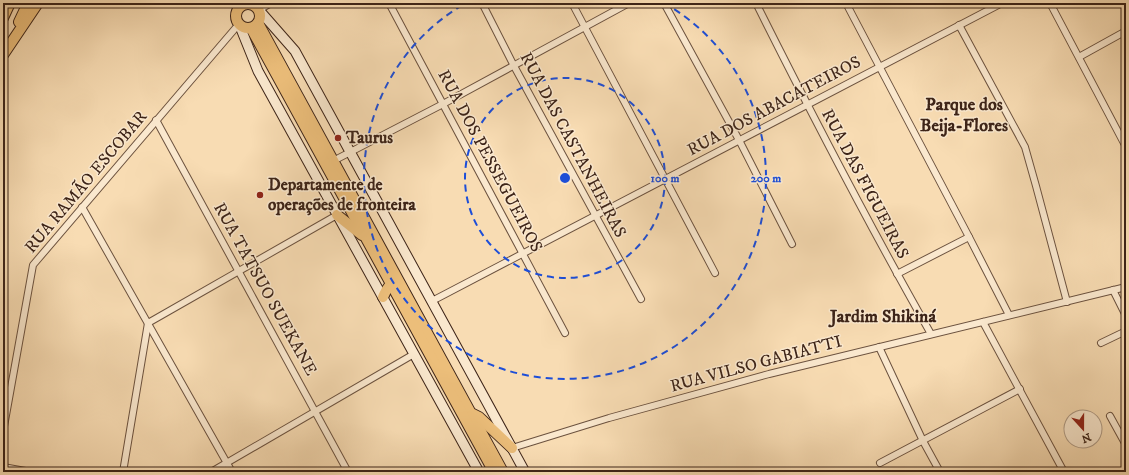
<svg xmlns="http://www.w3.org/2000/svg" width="1129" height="475" font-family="'IM FELL DW Pica',serif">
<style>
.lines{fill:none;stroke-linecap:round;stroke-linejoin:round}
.minor-casing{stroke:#6c523f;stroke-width:8}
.secondary-casing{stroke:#3d2418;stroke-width:11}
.primary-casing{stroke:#3d2418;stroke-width:12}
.trunk-casing{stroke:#3d2418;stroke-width:12}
.minor{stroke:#fae8ce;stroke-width:6}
.secondary{stroke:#fae8ce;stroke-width:9}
.primary{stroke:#ecbe7a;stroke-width:10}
.trunk{stroke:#ecbe7a;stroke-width:10}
.ring{fill:none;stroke:#1d4ed8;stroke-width:2;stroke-dasharray:7 5}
.poi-dot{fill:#8f2418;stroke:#fae8ce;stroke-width:1.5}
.labels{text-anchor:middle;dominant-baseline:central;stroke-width:3;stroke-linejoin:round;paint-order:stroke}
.street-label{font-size:17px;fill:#3d2418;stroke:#fae8ce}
.poi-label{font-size:17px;font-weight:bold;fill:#3d2418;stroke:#fae8ce;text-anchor:start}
.neighbourhood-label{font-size:18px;font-weight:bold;fill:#3d2418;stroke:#fae8ce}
.centre{fill:#1d4ed8;stroke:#fae8ce;stroke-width:2}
.ring-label{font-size:12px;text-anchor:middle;font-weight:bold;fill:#1d4ed8;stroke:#fae8ce;stroke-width:3;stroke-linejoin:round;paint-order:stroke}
</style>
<rect width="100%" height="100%" fill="#f8dcb3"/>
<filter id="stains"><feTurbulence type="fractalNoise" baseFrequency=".005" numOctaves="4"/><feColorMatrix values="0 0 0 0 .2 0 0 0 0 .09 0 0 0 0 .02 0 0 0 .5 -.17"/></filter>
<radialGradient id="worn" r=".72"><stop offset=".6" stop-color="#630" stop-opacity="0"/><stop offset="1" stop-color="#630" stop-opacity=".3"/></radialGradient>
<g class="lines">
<defs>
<g id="minor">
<path d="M389,3L565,333"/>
<path d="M482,3L514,66L641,299"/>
<path d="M572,3L715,273"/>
<path d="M664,3L739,140L792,244"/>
<path d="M756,3C812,115 869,225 931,334"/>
<path d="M846,3L969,237L1009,315"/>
<path d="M1050,3L1126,147"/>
<path d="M259,10L271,3"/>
<path d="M959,25L1025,147L1036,186L1067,302"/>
<path d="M1079,57L1126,31"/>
<path d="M156,120L348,472"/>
<path d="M333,161L443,104L629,3"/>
<path d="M82,207L232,472"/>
<path d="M897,274L969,237"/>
<path d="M1113,290L1126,316"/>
<path d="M432,301L1002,3"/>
<path d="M983,322L1064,472"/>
<path d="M1101,343L1126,331"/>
<path d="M879,347L923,441L940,472"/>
<path d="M1110,416L1126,445"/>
<path d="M3,432L33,265L239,24"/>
<path d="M512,448L609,418L769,374L1126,287"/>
<path d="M880,463L1020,389"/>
<path d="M3,467L31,472"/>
<path d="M123,472L148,323L337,215"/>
<path d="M211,472L414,354"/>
</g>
<g id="secondary">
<path d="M259,10L295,51L525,472"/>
<path d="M239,24L258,71L479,472"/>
</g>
<g id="primary">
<circle cx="248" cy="16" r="12"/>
<path d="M258,23L503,472"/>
<path d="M251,28L494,472"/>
<path d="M337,215L362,235"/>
<path d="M383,297C386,291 388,284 396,283"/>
<path d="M473,414L479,417L512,448"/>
</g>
<g id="trunk">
<path d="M3,18L10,3"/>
<path d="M19,22L28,3"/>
<path d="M3,55L38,3"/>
</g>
</defs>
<!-- minor casing -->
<use href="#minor" class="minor-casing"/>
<!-- secondary casing -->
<use href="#secondary" class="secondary-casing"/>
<!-- primary casing -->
<use href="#primary" class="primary-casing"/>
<!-- trunk casing -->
<use href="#trunk" class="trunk-casing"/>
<!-- minor -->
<use href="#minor" class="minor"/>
<!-- secondary -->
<use href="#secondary" class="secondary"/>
<!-- primary -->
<use href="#primary" class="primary"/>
<!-- trunk -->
<use href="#trunk" class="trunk"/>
</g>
<!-- distance rings -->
<g class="ring">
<circle cx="565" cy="178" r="100"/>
<path d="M664 3A201 201 0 1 1 466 3"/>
</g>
<!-- markers -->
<g class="poi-dot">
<circle cx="338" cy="138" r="4"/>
<circle cx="260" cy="195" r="4"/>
</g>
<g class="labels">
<!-- street labels -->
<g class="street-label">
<text transform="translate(774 106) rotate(-28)">RUA DOS ABACATEIROS</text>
<text transform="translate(573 145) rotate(62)">RUA DAS CASTANHEIRAS</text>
<text transform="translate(490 161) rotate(62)">RUA DOS PESSEGUEIROS</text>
<text transform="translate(86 182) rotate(-50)">RUA RAMÃO ESCOBAR</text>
<text transform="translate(865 184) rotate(62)">RUA DAS FIGUEIRAS</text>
<text transform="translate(265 289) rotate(61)">RUA TATSUO SUEKANE</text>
<text transform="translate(756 364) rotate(-15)">RUA VILSO GABIATTI</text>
</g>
<!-- poi labels -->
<g class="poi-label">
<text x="346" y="138">Taurus</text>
<text x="268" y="185">Departamente de<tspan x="268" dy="20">operações de fronteira</tspan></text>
</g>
<!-- neighbourhood labels -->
<g class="neighbourhood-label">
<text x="964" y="105">Parque dos<tspan x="964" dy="21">Beija-Flores</tspan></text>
<text x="883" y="317">Jardim Shikiná</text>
</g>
</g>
<circle cx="565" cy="178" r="6" class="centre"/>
<g class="ring-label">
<text x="665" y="182">100 m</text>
<text x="766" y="182">200 m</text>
</g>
<!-- margin -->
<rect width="1129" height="475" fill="none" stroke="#f8dcb3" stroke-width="16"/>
<rect x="4" y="4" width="1121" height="467" fill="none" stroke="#3d2418" stroke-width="2"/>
<rect x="8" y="8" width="1113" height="459" fill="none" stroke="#3d2418"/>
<!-- north arrow -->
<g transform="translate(1083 429) rotate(159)"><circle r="19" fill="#fae8ce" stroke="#ae9a85"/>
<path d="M0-3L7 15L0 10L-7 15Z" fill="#8f2418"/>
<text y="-6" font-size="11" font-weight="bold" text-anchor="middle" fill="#3d2418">N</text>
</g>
<rect width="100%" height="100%" filter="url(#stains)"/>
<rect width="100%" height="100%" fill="url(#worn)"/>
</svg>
